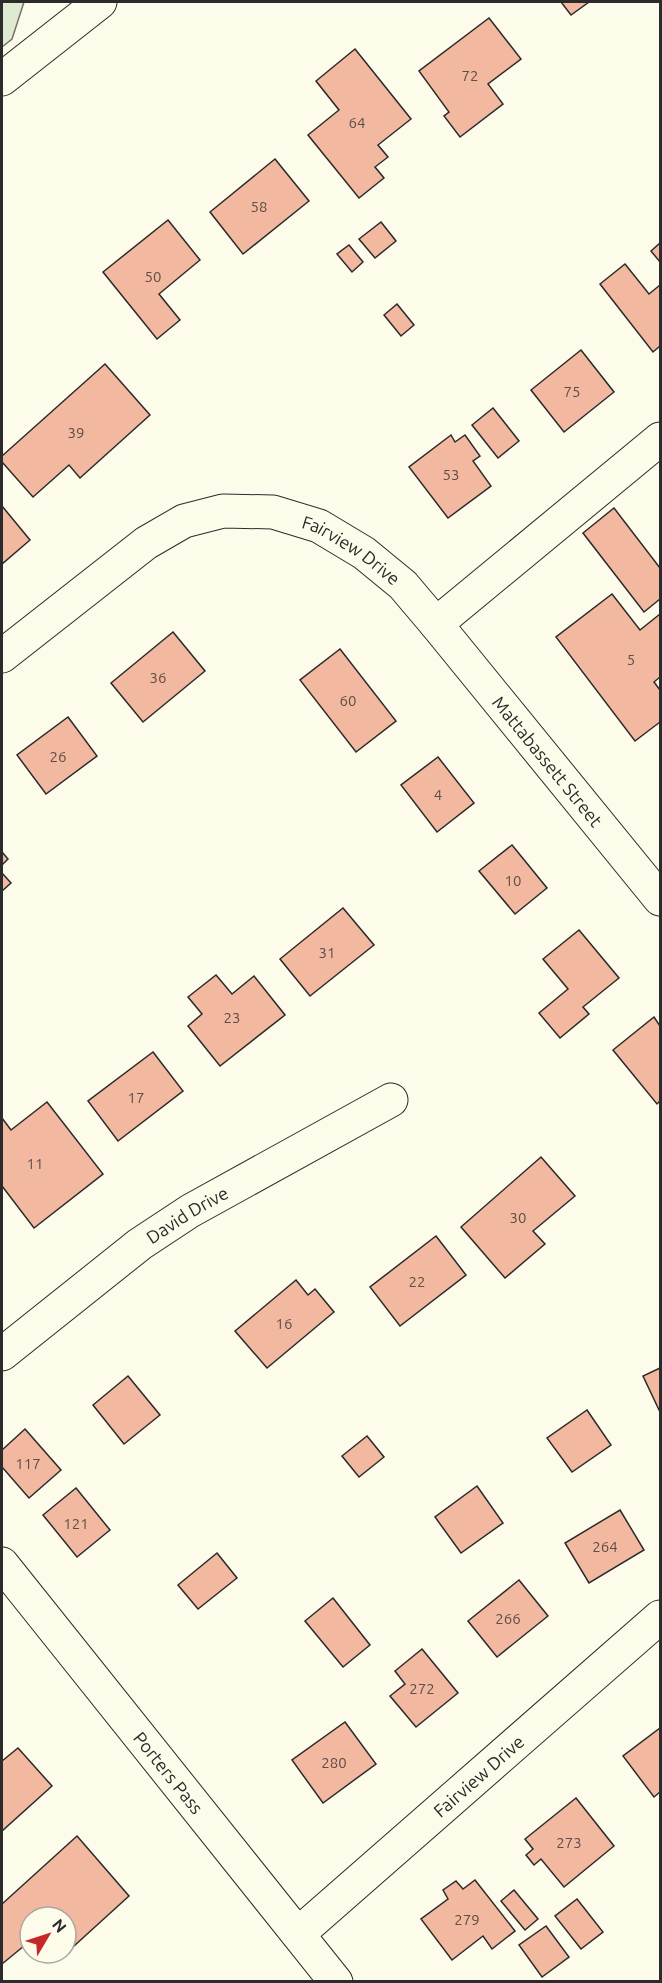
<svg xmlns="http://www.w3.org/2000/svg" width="662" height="1983" font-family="Ubuntu,sans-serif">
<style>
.green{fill:#deebd1;stroke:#74746e;stroke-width:1.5}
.building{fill:#f2b8a0;stroke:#2b2b2b;stroke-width:1.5}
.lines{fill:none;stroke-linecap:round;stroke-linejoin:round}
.street-casing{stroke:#2b2b2b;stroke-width:35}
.secondary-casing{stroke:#2b2b2b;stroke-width:35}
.street{stroke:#fdfbea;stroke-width:33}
.secondary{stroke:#fdfbea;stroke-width:33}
.labels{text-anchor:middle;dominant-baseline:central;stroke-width:4.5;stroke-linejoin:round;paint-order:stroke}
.number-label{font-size:15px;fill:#5d4e48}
.street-label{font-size:18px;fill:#2b2b2b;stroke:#fdfbea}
</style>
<rect width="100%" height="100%" fill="#fdfbea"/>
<!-- green -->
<path class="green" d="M2,2H24L12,39L2,47Z"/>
<!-- building -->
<g class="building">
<path d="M561,2H589L571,15Z"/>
<path d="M489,18L521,59L488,84L503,104L460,137L444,116L449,112L419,71Z"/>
<path d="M355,49L411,119L378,145L388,157L375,167L384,178L359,198L308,135L339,110L316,81Z"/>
<path d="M275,159L309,201L243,254L210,212Z"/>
<path d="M168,220L200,260L159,294L180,320L157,339L103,272Z"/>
<path d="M381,222L396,241L375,258L359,239Z"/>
<path d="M660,243V262L651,251Z"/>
<path d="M349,245L363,262L352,272L337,254Z"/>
<path d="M625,264L649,294L660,285V346L653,352L600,284Z"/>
<path d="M397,304L414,325L401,336L384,315Z"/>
<path d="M581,350L614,392L564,432L531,390Z"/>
<path d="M105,364L150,415L80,478L69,465L33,497L2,462V456Z"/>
<path d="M493,408L519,441L498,458L472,425Z"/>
<path d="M451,435L455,442L465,435L480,456L473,461L491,486L448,518L409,467Z"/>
<path d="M2,506L30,540L2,564Z"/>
<path d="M614,508L660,568V599L644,612L583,533Z"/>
<path d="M612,594L640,630L660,614V677L654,682L660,690V722L635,741L556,637Z"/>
<path d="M173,632L205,671L143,722L111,683Z"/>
<path d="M340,649L396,721L356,752L300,680Z"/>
<path d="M68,717L97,756L46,794L17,755Z"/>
<path d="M438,757L474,803L437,832L401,785Z"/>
<path d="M512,845L547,888L515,914L479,871Z"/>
<path d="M2,852L8,859L2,865Z"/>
<path d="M2,873L11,883L2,891Z"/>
<path d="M343,908L374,945L310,996L280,959Z"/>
<path d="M579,930L619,978L583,1007L589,1014L560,1038L539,1013L568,989L543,959Z"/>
<path d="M216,975L232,994L254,976L285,1015L220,1066L188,1026L202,1014L188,997Z"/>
<path d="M654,1017L660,1026V1101L657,1104L613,1050Z"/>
<path d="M153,1052L183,1091L118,1141L88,1101Z"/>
<path d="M47,1102L103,1174L34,1228L2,1186V1118L11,1130Z"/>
<path d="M541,1157L575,1196L533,1231L545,1244L505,1278L461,1227Z"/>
<path d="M436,1236L466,1275L400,1326L370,1287Z"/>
<path d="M296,1280L308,1295L315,1289L334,1312L267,1368L235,1331Z"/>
<path d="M660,1368V1412L643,1376Z"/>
<path d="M128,1376L160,1415L124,1444L93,1405Z"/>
<path d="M587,1410L611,1445L572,1472L547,1438Z"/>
<path d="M25,1429L61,1470L29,1498L2,1467V1450Z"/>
<path d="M367,1436L384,1457L359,1477L342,1456Z"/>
<path d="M477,1486L503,1523L461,1553L435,1517Z"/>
<path d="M76,1488L110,1530L77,1557L43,1515Z"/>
<path d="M620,1510L644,1550L589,1583L565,1543Z"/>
<path d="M217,1553L237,1578L198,1609L178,1585Z"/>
<path d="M519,1580L548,1616L497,1657L468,1621Z"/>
<path d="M333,1598L370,1645L343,1667L305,1621Z"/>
<path d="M422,1649L458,1693L416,1727L390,1696L405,1684L395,1671Z"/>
<path d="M345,1722L376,1764L323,1803L292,1760Z"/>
<path d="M660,1728V1792L654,1797L623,1756Z"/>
<path d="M18,1748L52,1786L2,1831V1761Z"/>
<path d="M576,1798L614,1846L564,1887L541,1859L534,1865L526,1855L533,1849L525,1839Z"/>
<path d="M77,1836L129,1896L63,1956L60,1953H66V1917H30V1941L2,1964V1904Z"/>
<path d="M475,1880L515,1931L492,1949L483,1936L452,1960L421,1919L448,1899L443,1890L456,1881L463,1889Z"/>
<path d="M514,1890L538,1919L525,1930L501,1901Z"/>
<path d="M577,1899L603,1932L581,1949L555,1916Z"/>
<path d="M546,1926L569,1957L542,1977L519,1945Z"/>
</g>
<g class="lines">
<defs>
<g id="street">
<path d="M2,79L100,2"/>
<path id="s1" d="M436,624L660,899"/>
<path id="s2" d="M2,656L146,543L184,521L223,511L273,512L319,526L364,553L403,585L436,624L660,439"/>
<path id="s3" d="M2,1354L140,1244L190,1211L391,1100"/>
<path id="s4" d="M298,1934L660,1617"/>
</g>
<g id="secondary">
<path id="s5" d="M2,1564L336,1982"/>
</g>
</defs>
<!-- street casing -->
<use href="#street" class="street-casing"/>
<!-- secondary casing -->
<use href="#secondary" class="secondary-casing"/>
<!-- street -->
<use href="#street" class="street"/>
<!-- secondary -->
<use href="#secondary" class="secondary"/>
</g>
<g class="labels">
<!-- number labels -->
<g class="number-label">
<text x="470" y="75">72</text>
<text x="357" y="122">64</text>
<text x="259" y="206">58</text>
<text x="153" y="276">50</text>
<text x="572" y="391">75</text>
<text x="76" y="432">39</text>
<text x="451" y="474">53</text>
<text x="631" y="659">5</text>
<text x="158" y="677">36</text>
<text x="348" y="700">60</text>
<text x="58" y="756">26</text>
<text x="438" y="794">4</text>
<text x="513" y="880">10</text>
<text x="327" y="952">31</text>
<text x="232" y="1017">23</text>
<text x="136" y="1097">17</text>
<text x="35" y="1163">11</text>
<text x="518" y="1217">30</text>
<text x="417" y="1281">22</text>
<text x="284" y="1323">16</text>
<text x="28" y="1463">117</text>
<text x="76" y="1523">121</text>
<text x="605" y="1546">264</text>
<text x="508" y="1618">266</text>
<text x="422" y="1688">272</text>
<text x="334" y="1762">280</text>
<text x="569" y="1842">273</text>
<text x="467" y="1919">279</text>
</g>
<!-- street labels -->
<g class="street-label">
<text stroke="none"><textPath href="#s2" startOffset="405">Fairview Drive</textPath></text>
<text stroke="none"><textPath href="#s1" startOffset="177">Mattabassett Street</textPath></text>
<text stroke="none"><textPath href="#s3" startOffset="232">David Drive</textPath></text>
<text stroke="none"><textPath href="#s5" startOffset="267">Porters Pass</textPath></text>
<text stroke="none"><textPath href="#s4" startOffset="240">Fairview Drive</textPath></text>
</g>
</g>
<!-- border -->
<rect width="662" height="1983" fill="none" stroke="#2b2b2b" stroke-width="6"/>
<!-- north arrow -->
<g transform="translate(48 1935) rotate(51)"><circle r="28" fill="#fdfbea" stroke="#a9a89e" stroke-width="1.5"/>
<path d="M0-4.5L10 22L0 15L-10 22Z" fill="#c62828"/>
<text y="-9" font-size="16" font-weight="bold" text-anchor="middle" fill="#2b2b2b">N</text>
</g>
</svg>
